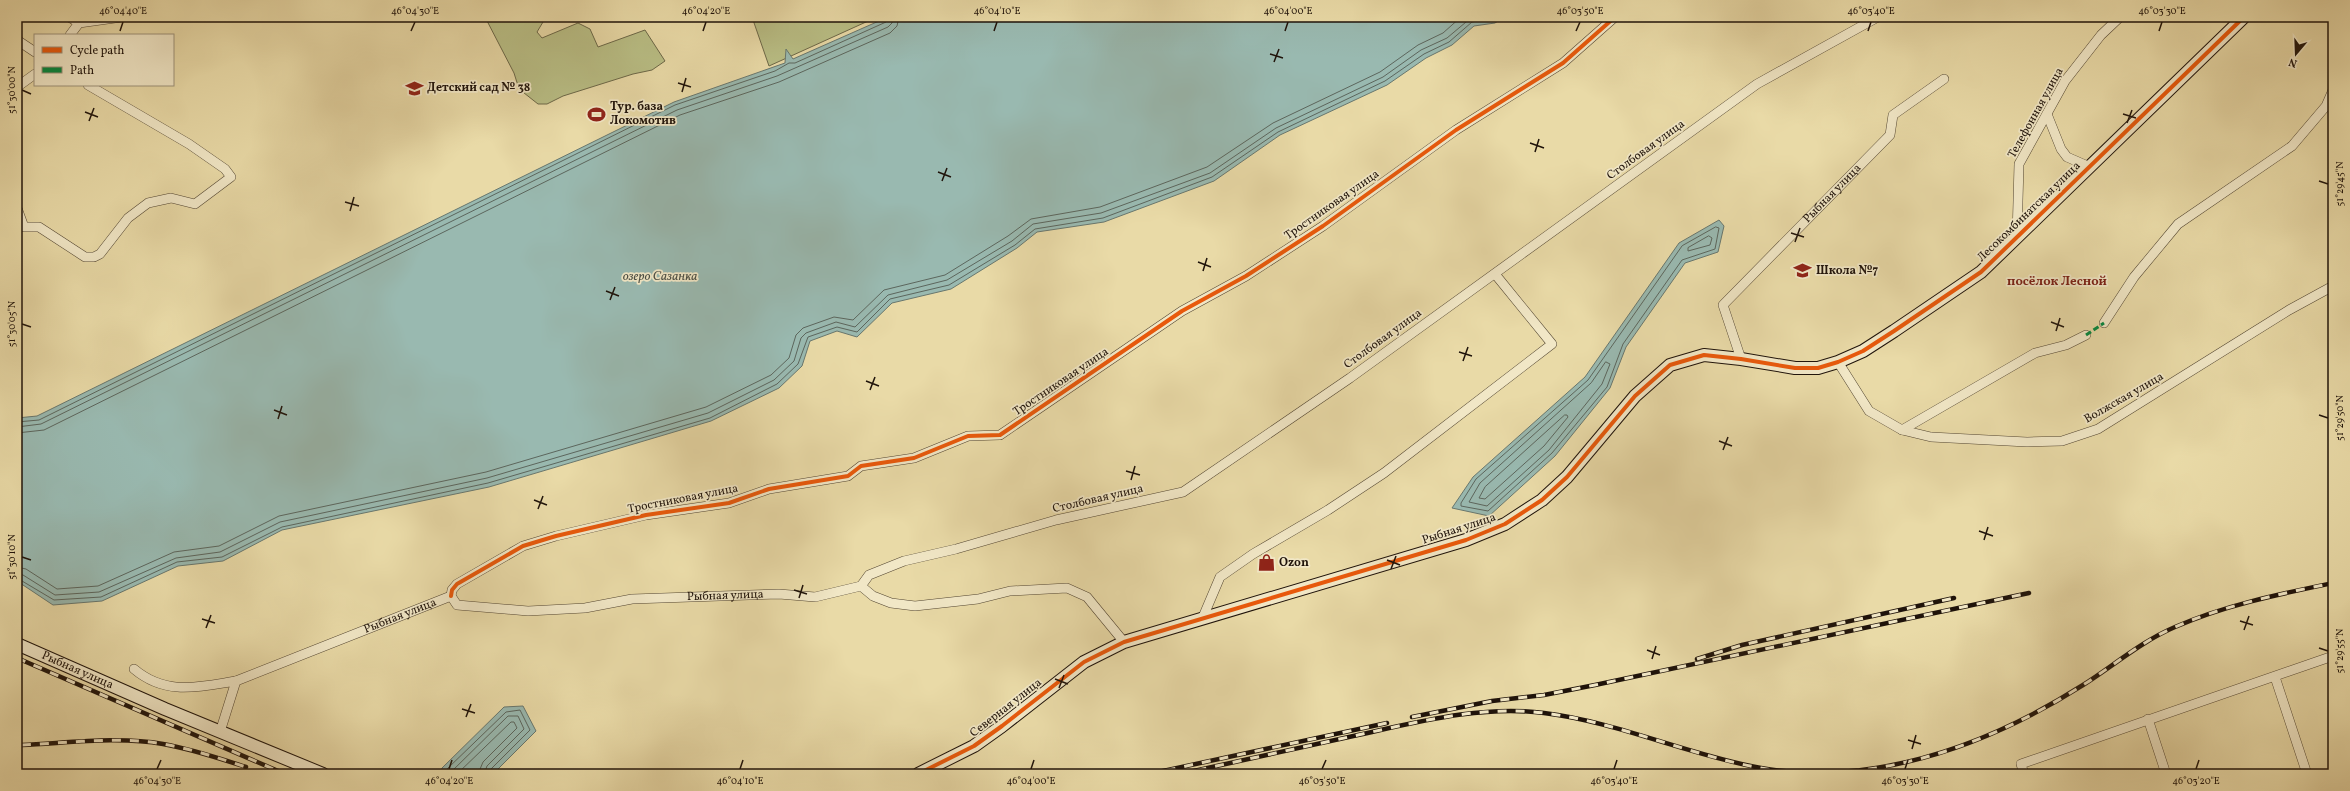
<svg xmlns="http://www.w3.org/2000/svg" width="2350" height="791" font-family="Vollkorn,serif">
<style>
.green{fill:#b9be85;stroke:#6c6848}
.water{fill:#99b9b0;stroke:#68776e}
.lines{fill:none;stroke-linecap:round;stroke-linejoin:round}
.shore{stroke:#5c665d;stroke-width:1}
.street-casing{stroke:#524531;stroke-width:10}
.secondary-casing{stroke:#1f130a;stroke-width:14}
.street{stroke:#f1e7c6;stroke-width:9}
.secondary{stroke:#f1e7c6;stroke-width:12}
.rail-casing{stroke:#1f130a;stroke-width:4.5}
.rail{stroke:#f1e7c6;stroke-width:3;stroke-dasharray:9;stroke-linecap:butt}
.quiet{stroke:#00873e;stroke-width:3;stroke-dasharray:6 3;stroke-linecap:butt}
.cycleway-casing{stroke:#f1e7c6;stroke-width:6}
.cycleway{stroke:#e8590c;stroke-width:4}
.ticks{fill:none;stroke:#1f130a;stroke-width:1.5}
.labels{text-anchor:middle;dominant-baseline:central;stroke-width:3.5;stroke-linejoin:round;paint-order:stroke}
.poi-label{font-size:12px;font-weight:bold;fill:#1f130a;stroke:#f1e7c6;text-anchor:start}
.street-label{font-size:12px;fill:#1f130a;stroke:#f1e7c6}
.water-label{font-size:13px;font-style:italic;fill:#4a4d44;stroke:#f1e7c6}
.neighbourhood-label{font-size:13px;font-weight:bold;fill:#7a1f14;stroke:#f1e7c6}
.neatline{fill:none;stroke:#1f130a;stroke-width:1.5}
.ticks-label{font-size:10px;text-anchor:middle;fill:#1f130a}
</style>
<rect width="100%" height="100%" fill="#e9daa7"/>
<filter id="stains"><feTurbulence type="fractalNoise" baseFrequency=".005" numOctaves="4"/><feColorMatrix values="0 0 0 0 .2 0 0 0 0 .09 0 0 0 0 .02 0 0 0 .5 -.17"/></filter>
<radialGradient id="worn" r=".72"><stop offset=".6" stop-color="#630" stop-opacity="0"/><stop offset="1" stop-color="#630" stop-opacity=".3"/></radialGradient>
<!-- green -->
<g class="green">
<path d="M485,17H546L537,32L542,38L578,23L590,29L598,47L645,30L665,61L652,70L633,74L563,96L547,104H538L519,89L514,73Z"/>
<path d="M752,17H877L769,66Z"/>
</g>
<!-- water -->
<g class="water">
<path d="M888,17H1504L1495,23L1474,26L1452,45L1426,58L1387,85L1280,135L1214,181L1104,222L1037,232L1017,248L951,289L892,303L857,337L837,331L810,341L802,366L779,388L711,421L489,487L282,530L223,561L178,566L102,601L53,605L17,581V418L37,416L674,102L785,63L786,49L793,59Z"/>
<path d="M1719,220L1724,226L1718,252L1685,263L1626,347L1610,388L1555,456L1489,516L1452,508L1473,477L1585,377L1679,243Z"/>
<path d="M523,706L536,731L493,774H440L442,768L504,707Z"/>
</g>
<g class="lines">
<!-- shore -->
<g class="shore">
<path d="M1716,227L1719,228L1715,249L1682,260L1623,344L1607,387L1552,453L1488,511L1461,506V503L1476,479L1588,380L1682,246Z"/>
<path d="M1709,236L1712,238L1710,245L1688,251V248Z"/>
<path d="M1606,362L1610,364L1602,384L1549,450L1487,506L1469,502L1480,483L1591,383Z"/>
<path d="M1565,415H1567L1568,417L1544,446L1485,499L1479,498L1485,487Z"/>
<path d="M17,422L39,420L675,105L775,71L789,63H795L886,22L888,17"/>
<path d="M17,427L41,424L677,110L777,76L888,27L892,23L893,17"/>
<path d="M17,433L44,430L680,115L779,82L890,33L897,26L899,17"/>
<path d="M17,567L26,569L57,589L98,586L174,552L219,546L279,516L486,472L706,407L771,375L789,358L796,335L803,328L834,317L853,320L884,290L945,275L1008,236L1031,219L1100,207L1207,167L1273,123L1380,72L1418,45L1443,33L1461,17"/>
<path d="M17,573L23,575L55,595L99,592L176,558L220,552L280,522L487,478L708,413L774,380L794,361L801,338L806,333L836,322L855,327L888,295L947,280L1012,241L1033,224L1101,213L1210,173L1276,128L1383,77L1421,50L1447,38L1472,17"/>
<path d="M17,578L54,600L101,597L177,562L222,557L282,527L488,483L710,418L777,384L798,364L808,337L837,327L857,332L890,299L949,285L1015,245L1035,229L1103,218L1212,177L1278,132L1385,81L1424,54L1449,42L1472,22L1497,17"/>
<path d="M444,774L446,770L506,712L520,710L530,730L491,769L489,774"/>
<path d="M449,774L508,716H518L524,729L487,766L484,774"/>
<path d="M457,774L511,722H514L517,728L483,762L478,774"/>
</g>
<defs>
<g id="street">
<path d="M69,17L79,23L81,18"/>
<path d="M70,35L79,23L122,17"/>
<path d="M17,40L35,52"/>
<path d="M17,87L35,74"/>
<path d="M2047,114L2061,149L2067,157L2090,167"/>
<path d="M17,208L24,227H39L85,257H94L100,254L128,218L148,203L171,198L195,204L231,177L225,169L189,144L88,85"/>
<path d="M2017,238L2019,164L2065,81L2101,35L2120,17"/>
<path d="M2104,323L2134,277L2178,224L2292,146L2326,106L2333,90"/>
<path id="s1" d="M1741,359L1723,305L1890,135L1893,115L1944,79"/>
<path d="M1838,362L1869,411L1902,430L1931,437L2027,442L2062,441L2098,429L2289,310L2333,286"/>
<path d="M1902,430L2035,353L2066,345L2086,335"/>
<path d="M861,586L869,575L904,561L956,549L1056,520L1183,492L1350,378L1757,84L1878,17"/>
<path d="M451,596L452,590L457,584L523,546L556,536L646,515L729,503L769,489L848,476L861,466L914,458L968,436L1000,435L1182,311L1246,276L1323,226L1456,130L1563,63L1615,17"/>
<path d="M1203,617L1220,577L1253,554L1328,510L1384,473L1552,344L1495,274"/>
<path d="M134,669C166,696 198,687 236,681"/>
<path d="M2275,677L2307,774"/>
<path d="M2148,719L2166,774"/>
<path id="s2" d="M220,732L236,681L451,596L457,605L528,611L585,608L632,599L779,594L815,597L861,586L873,596L891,603L915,606L978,599L1010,591L1067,588L1087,597L1124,642"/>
<path d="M2024,774L2021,764L2333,656"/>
</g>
<g id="secondary">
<path id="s3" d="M17,644L165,709L323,774"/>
<path d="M918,774L974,746L1002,726L1084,662L1124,642L1466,540L1505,524L1542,500L1567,477L1635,396L1670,365L1704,355L1741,359L1795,368H1818L1838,362L1863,351L1894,331L1981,272L2244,17"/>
</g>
</defs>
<!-- street casing -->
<use href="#street" class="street-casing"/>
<!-- secondary casing -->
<use href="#secondary" class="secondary-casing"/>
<!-- street -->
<use href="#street" class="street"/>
<!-- secondary -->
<use href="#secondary" class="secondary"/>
<defs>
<g id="rail">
<path d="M17,658L285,774"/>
<path d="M1697,659L1742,645L1954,598"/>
<path d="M1412,717L1492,701L1544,695L1595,685L2029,593"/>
<path d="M22,745C68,743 118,736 163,744C192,749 218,758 246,767"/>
<path d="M1149,774L1387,723"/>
<path d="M1180,774C1239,761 1299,748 1358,735C1418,722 1482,705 1544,713C1618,722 1688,755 1761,768C1800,775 1838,774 1876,768C1951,756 2020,725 2083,685C2113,666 2142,641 2175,627C2225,605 2280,594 2333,583"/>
</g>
</defs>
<!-- rail casing -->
<use href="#rail" class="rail-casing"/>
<!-- rail -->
<use href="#rail" class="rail"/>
<!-- quiet -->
<path class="quiet" d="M2086,335L2104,323"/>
<defs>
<g id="cycleway">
<path d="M451,596L452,590L457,584L523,546L556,536L646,515L729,503L769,489L848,476L861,466L914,458L968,436L1000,435L1182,311L1246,276L1323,226L1456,130L1563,63L1615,17"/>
<path d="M918,774L974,746L1002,726L1084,662L1124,642L1466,540L1505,524L1542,500L1567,477L1635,396L1670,365L1704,355L1741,359L1795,368H1818L1838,362L1863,351L1894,331L1981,272L2244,17"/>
</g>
</defs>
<!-- cycleway casing -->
<use href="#cycleway" class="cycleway-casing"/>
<!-- cycleway -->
<use href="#cycleway" class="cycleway"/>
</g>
<!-- ticks -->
<path class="ticks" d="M120,31L123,22M411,31L415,22M703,31L706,22M994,31L997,22M1285,31L1288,22M1576,31L1580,22M1868,31L1871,22M2159,31L2162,22M1270,54L1283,58M1274,62L1279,49M678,83L691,87M22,90L31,94M682,92L686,78M85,112L98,117M2123,114L2136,118M89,121L94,108M2127,123L2132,110M1530,143L1544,148M1535,152L1539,139M938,172L951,177M942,181L947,168M2319,181L2328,184M345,202L359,206M350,211L354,197M1791,233L1804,237M1795,242L1800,228M1198,262L1211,267M1203,271L1207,258M606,291L619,296M610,300L615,287M2051,322L2064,327M22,324L31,327M2056,331L2060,318M1459,352L1472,356M1463,361L1468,347M866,381L879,386M870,390L875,377M274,410L287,415M2319,415L2328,418M278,419L282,406M1719,441L1732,446M1723,450L1728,437M1126,471L1140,475M1131,480L1135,466M534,500L547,505M538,509L543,496M1979,531L1993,536M1984,540L1988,527M22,557L31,560M1387,560L1400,565M1391,569L1396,556M794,590L807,594M799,598L803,585M202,619L215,623M2240,621L2253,625M206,628L211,615M2244,630L2249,616M2319,648L2328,651M1647,650L1660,655M1652,659L1656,646M1055,679L1068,684M1059,688L1064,675M462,709L475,713M466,717L471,704M1908,740L1921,744M1912,749L1916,735M157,769L161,760M449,769L452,760M740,769L743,760M1031,769L1034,760M1322,769L1326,760M1614,769L1617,760M1905,769L1908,760M2196,769L2199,760"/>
<!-- icons -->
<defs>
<symbol id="school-bare" viewBox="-9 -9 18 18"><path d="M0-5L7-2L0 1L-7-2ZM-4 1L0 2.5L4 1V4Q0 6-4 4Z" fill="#8f2418" stroke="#f1e7c6" stroke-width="2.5" paint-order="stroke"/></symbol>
<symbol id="stadium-bare" viewBox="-9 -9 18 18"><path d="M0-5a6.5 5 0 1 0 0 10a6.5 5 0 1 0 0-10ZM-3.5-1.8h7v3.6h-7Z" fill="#8f2418" stroke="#f1e7c6" stroke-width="2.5" paint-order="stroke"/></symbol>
<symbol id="shop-bare" viewBox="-9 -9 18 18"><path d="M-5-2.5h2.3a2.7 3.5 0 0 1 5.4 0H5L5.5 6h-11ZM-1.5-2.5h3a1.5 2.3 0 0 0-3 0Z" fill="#8f2418" stroke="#f1e7c6" stroke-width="2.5" paint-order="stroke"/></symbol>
</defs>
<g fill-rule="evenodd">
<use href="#school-bare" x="402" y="76" width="25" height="25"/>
<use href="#stadium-bare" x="584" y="102" width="25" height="25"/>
<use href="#school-bare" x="1790" y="258" width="25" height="25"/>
<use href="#shop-bare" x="1254" y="550" width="25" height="25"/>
</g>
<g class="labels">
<!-- poi labels -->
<g class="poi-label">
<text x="427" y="88">Детский сад № 38</text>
<text x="610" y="107">Тур. база<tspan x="610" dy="14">Локомотив</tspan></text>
<text x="1816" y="271">Школа №7</text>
<text x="1279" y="563">Ozon</text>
</g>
<!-- street labels -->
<g class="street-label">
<text transform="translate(2036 113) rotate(-61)">Телефонная улица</text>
<text transform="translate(1646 150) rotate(-36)">Столбовая улица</text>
<text stroke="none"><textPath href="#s1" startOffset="213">Рыбная улица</textPath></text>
<text transform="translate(1332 205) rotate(-35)">Тростниковая улица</text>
<text transform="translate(2029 212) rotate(-44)">Лесокомбинатская улица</text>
<text transform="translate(1383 339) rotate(-36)">Столбовая улица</text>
<text transform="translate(1061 382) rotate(-34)">Тростниковая улица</text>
<text transform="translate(2124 398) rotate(-30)">Волжская улица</text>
<text transform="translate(683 499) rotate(-11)">Тростниковая улица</text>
<text transform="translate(1098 499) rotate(-13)">Столбовая улица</text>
<text transform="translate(1459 529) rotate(-18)">Рыбная улица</text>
<text stroke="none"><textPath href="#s2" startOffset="565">Рыбная улица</textPath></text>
<text stroke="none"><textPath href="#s2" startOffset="230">Рыбная улица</textPath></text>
<text stroke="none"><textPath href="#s3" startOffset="66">Рыбная улица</textPath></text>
<text transform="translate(1006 708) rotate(-38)">Северная улица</text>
</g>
<!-- water labels -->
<g class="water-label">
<text x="660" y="277">озеро Сазанка</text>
</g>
<!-- neighbourhood labels -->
<g class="neighbourhood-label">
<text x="2057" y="282">посёлок Лесной</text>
</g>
</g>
<!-- margin -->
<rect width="2350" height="791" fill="none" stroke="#e9daa7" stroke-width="44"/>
<!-- legend -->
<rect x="34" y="34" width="140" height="52" fill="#f1e7c6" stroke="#9d927b"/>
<rect x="42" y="47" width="20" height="6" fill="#e8590c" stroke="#9d927b"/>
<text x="70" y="54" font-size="12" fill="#1f130a">Cycle path</text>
<rect x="42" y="67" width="20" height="6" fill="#00873e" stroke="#9d927b"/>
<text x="70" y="74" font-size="12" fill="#1f130a">Path</text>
<!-- north arrow -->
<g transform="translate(2296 54) rotate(199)" stroke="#f1e7c6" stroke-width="3" paint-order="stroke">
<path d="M0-3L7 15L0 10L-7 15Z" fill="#1f130a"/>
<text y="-6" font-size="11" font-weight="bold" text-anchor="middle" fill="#1f130a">N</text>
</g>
<rect x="22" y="22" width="2306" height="747" class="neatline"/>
<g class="ticks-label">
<text x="123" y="14">46°04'40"E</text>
<text x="415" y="14">46°04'30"E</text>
<text x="706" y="14">46°04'20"E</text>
<text x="997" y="14">46°04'10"E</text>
<text x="1288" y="14">46°04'00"E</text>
<text x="1580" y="14">46°03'50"E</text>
<text x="1871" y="14">46°03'40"E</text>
<text x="2162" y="14">46°03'30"E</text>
<text transform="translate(11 90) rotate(-90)" y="4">51°30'00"N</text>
<text transform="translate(2339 184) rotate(-90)" y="4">51°29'45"N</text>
<text transform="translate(11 324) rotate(-90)" y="4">51°30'05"N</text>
<text transform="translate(2339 418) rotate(-90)" y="4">51°29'50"N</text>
<text transform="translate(11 557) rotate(-90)" y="4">51°30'10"N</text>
<text transform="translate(2339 651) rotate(-90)" y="4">51°29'55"N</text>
<text x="157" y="784">46°04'30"E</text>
<text x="449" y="784">46°04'20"E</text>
<text x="740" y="784">46°04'10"E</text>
<text x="1031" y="784">46°04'00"E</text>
<text x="1322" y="784">46°03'50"E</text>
<text x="1614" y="784">46°03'40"E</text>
<text x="1905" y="784">46°03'30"E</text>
<text x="2196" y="784">46°03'20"E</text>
</g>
<rect width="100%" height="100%" filter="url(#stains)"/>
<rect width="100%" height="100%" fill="url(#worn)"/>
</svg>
